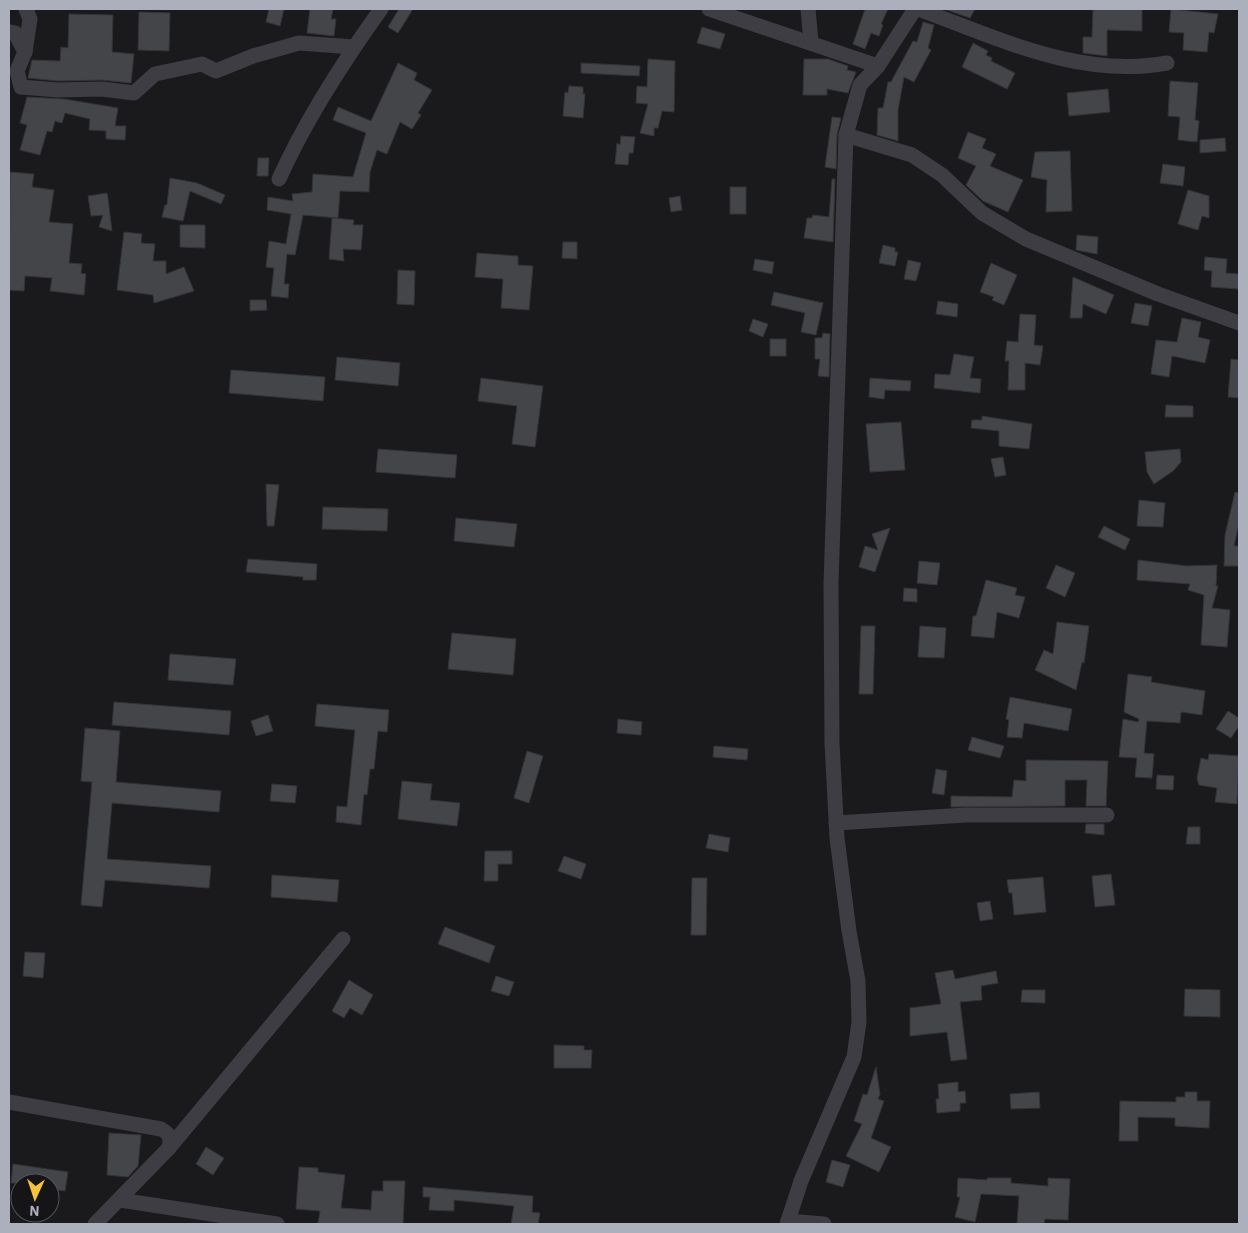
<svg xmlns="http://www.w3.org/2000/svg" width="1248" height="1233" font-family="'IBM Plex Sans',sans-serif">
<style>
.building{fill:#444549;stroke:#343438}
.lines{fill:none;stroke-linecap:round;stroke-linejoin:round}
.minor{stroke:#3d3d43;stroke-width:15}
</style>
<rect width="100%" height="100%" fill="#1a1a1c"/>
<!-- building -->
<g class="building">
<path d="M269,9H284L280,26L266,22Z"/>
<path d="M310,9H333L331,19H336L334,36L307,33Z"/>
<path d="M399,9H413L398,33L388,27Z"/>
<path d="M865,9H888L881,24L883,25L879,36L871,33L865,49L853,44Z"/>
<path d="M944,9H975L970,18Z"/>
<path d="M1100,9H1142V31L1107,30V56L1083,53V37H1092L1093,10Z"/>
<path d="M1171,9L1218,14L1214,33L1209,32L1207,52L1183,50L1184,33L1169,32Z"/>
<path d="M139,12L170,13L169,51L138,50Z"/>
<path d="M69,14L113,15L112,52L134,54L131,83L102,80L58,81L28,78L32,60L60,61L61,47L68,48Z"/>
<path d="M923,22L934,25L928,48L931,50L914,82L904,77L898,110V141L877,135L878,108H883L888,82H891L913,41L917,42Z"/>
<path d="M702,27L725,34L720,49L697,43Z"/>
<path d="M973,43L988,51L986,55L992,58L991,61L1015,73L1007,89L962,67Z"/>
<path d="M648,59L675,61L674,112L662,111L658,128H654V136L640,133L648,104L636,103L637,86L647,87Z"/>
<path d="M804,59H828L848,66L847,70L856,72L848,93L827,89V95H803Z"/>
<path d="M398,63L417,73L414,80L432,90L418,113L421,115L412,129L400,122L387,154L377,150L370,172L369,192L340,191L338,218L303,215L295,255L287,254L284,284H289L288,298L271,296L274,268L266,267L269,241L286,244L291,214L267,210L268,197L293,201L292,194L312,192L313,174L353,177L366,133L333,120L338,107L371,121Z"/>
<path d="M581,63L640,66L639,76L581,73Z"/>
<path d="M1170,81L1198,83L1195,120L1199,121L1197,142L1178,140L1180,117L1168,116Z"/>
<path d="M569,86L583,87V94H585L583,118L563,116L565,92L568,93Z"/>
<path d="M1108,89L1110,112L1069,116L1067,93Z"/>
<path d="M27,97L64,99L118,108L115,126H126L125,140L106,139V131L89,130L90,119L65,113L62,123L55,121L52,132L47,131L40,155L20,150L27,125L20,123Z"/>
<path d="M832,117L841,118L837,135L836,169L825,167Z"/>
<path d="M968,132L986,139L982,148L996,154L990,166L1023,180L1008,212L983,201L966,185L976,166L958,158Z"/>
<path d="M621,136L635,137L633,153H629L628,165L615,164L617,143L620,145Z"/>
<path d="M1225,138L1226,151L1200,153V140Z"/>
<path d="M1070,151L1072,211L1046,212L1047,180L1031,177L1035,152Z"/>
<path d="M258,158H269L268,176H257Z"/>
<path d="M1163,164L1185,167L1183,186L1160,183Z"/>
<path d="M10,172L34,174L32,187L54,190L49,222L73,224L69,263L82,264L81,273L86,274L84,295L50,291L52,278L25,276L24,291L9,290Z"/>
<path d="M170,178L197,183L225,195L221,204L190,191L183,221L162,217L165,205H167Z"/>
<path d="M832,179H835L833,242L804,238L807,218H812L813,215L829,217Z"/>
<rect x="730" y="187" width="16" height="27"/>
<path d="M1188,190L1209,196V218L1202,216L1198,230L1178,224Z"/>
<path d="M107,193L108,198L112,231L99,227L103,215L91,216L88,196Z"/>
<path d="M680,196L682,210L671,212L669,198Z"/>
<path d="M332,218L354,220L353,225H363L361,250L343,249L344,261L329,259Z"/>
<path d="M180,225H205V248L180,247Z"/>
<path d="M124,232L142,234L141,243L155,244L153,261H166V274L184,267L194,291L154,303L153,295L117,290Z"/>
<path d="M1077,235L1098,237L1097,254L1076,250Z"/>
<path d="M563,242H577V259L562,258Z"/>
<path d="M883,245L895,248V252H898L895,266L879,263Z"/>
<path d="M477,253L518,256V265L533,266L529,310L501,308L503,279L475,277Z"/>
<path d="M1205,257L1227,259L1226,273L1239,274V289L1211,287L1212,271L1204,270Z"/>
<path d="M755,259L774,262L772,274L753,270Z"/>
<path d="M908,260L921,263L916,281L904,279Z"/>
<path d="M991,263L1017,275L1004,305L992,300L994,297L980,292Z"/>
<path d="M398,270L415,271L414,305L397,304Z"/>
<path d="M1073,277L1114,295L1106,314L1083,304L1082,318H1070Z"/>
<path d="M774,292L823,303L816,335L801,332L805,313L771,305Z"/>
<path d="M250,300H266L267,310L250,311Z"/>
<path d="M938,301L958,304L957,317L936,314Z"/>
<path d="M1135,303L1152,306L1148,326L1131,323Z"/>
<path d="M1020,314L1036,315L1034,345L1043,346L1040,365L1025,363V390H1008L1009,361H1005L1007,341L1018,342Z"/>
<path d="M1182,318L1201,322L1198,337L1210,340L1205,363L1172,356L1169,377L1151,374L1156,340L1177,342Z"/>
<path d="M753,319L768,324L763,337L749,331Z"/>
<path d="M823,333L830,334L829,377L818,376L820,359H815V338H822Z"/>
<rect x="770" y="339" width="16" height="17"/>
<path d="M954,354L974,357L970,378L981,379L980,393L934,388L935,374L950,375Z"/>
<path d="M337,357L400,363L398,386L335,380Z"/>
<path d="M1231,359L1239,360V398L1228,397Z"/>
<path d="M231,370L325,377L323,401L229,393Z"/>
<path d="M481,378L543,386L535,447L512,444L517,406L478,401Z"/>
<path d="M870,378L911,381L910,391L885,390L884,399L869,397Z"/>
<path d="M1166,405L1193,406V417H1165Z"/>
<path d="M982,416L1032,424L1029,449L999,446V431L971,428L972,420H982Z"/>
<path d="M901,422L905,470L870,472L866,424Z"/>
<path d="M378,449L457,455L455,478L376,472Z"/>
<path d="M1180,449L1181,462L1173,471L1154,484L1147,472L1145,452Z"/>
<path d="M1003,457L1006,475L995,477L991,459Z"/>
<path d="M266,484L279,485L274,526H267Z"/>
<path d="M1235,492L1239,493V523L1234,546H1239V566H1224L1225,535Z"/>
<path d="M1139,500L1165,503L1163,527L1137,526Z"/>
<path d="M323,507L388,509L387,531L322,529Z"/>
<path d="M456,518L517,524L514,547L454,541Z"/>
<path d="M1104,526L1130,539L1125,550L1098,537Z"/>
<path d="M890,528L875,572L859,567L865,546L878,550L872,534Z"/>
<path d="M248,559L317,564L316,580H303V577L246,572Z"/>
<path d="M1138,560L1187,566L1217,565L1216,586H1218L1212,608L1230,610L1227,647L1201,645L1204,595L1188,590L1190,584L1137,580Z"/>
<path d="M919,561L940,563L937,585L917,583Z"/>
<path d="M1056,565L1075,573L1065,597L1046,588Z"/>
<path d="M986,580L1017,588L1015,595L1025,597L1019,618L997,612L994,638L971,636L973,616H976Z"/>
<path d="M904,588L917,589V602L903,601Z"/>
<path d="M1057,622L1089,626L1084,663L1082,662L1076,690L1035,670L1044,650L1053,654Z"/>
<path d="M861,626H875L873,694H859Z"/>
<path d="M920,626L946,628L944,658L918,657Z"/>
<path d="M452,633L516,639L513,675L448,669Z"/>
<path d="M170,654L236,659L233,685L168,680Z"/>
<path d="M1128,674L1152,677L1151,682L1205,691L1202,715L1181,712L1180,723L1147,721L1144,753L1154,754L1152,778L1135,777L1137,758L1119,757L1123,719L1138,722L1139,719L1124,712Z"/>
<path d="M1010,697L1072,709L1068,731L1024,723L1022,738L1007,737L1009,720L1006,719Z"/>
<path d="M114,702L231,711L229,735L112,725Z"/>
<path d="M317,704L389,710L387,732L378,731L374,769H370L367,795L364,794L361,825L336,822L337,806L347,807L355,730L315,726Z"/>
<path d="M1228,711L1239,718V726L1231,738L1216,729Z"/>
<path d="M268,715L273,731L256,736L251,721Z"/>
<path d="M618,719L642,722L641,735L617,733Z"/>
<path d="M85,728L120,731L116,782L221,791L219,812L112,803L107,859L211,866L209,888L105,880L102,907L81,905L92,782L81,781Z"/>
<path d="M972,737L1004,746L1000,758L968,750Z"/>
<path d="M714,746L748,749L747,760L713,757Z"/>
<path d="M527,751L543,756L529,803L514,798Z"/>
<path d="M1209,754L1239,756L1237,804L1215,802L1217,788L1199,785L1197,778L1201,758L1208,760Z"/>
<path d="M1026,760L1108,761L1106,806H1086L1087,780H1065V806L951,807V796L1012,797L1014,780L1026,781Z"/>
<path d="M936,769L947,771L944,795L932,793Z"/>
<path d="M1157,775L1174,776L1173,790L1156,789Z"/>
<path d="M402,781L432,784L430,800L460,803L457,826L398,819Z"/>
<path d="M272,784L297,786L295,803L270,801Z"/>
<path d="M1086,824H1104V835L1085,833Z"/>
<path d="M1188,827H1200V844H1186Z"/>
<path d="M709,834L730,838L728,852L706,848Z"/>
<path d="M485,851H512V864H498V881H484Z"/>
<path d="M564,856L586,864L581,879L558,871Z"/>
<path d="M1111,874L1115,905L1095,907L1092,876Z"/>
<path d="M272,875L339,880L337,902L271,897Z"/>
<path d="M1043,877L1046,912L1014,915L1012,893H1009L1007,880Z"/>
<path d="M692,878H707L706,935H691Z"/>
<path d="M990,901L993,919L980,921L977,903Z"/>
<path d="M445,927L495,946L489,963L438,944Z"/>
<path d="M25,952L45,953L43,978L23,976Z"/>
<path d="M953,970L955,979L996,971L998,983L981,986L982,1000L960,1002L967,1059L951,1061L947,1032L910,1036V1008L941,1004L935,973Z"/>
<path d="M496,976L514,982L509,996L491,991Z"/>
<path d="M349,980L373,995L362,1015L350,1008L344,1018L332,1011Z"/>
<path d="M1185,989L1220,990V1017L1184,1016Z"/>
<path d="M1022,990H1045V1003L1021,1002Z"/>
<path d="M554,1045L584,1046V1050H592L591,1068H554Z"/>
<path d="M876,1067L880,1094L878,1099L884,1101L871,1138L891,1147L879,1172L846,1156L862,1124L854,1121L863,1094L867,1095Z"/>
<path d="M958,1082V1092L965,1091L966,1103H960V1111L937,1113L936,1099H939L938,1084Z"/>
<path d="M1039,1092L1040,1108L1011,1109L1010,1094Z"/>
<path d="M1185,1092H1197V1101H1210L1209,1128L1175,1126V1118L1138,1117V1141H1119L1120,1101L1176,1102V1097H1185Z"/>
<path d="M109,1133L141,1135L138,1166L128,1177L107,1175Z"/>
<path d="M206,1147L224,1158L213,1175L196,1164Z"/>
<path d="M832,1160L850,1165L843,1187L826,1182Z"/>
<path d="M13,1164L68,1172L65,1191L50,1189V1183H11Z"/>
<path d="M299,1167L318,1168V1172L345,1175L341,1208L371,1210L372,1191H383V1181H405L403,1224H318L320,1211L296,1209Z"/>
<path d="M958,1178L987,1180V1178H1011V1183L1048,1186V1178L1070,1179L1068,1220L1045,1219L1044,1224H1017L1019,1196L981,1194L975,1222L955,1217L960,1197H957Z"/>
<path d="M423,1187L533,1196L532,1212L540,1213L538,1224H511L514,1206L454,1200V1211L429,1210L430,1197H423Z"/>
</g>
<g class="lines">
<!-- minor -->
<g class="minor">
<path d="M709,9L878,66"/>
<path d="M808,9L811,42"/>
<path d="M918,9C998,38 1080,79 1167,63"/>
<path d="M9,32L15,33L25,52L17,71L21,87L58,90L102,89L134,93L155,74L202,64L216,71L253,56L299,43L354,47"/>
<path d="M25,52L30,19L26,9"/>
<path d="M846,135L912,155L942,175L982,213L1026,239L1158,294L1239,323"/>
<path d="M279,179C306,119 343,62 381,9"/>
<path d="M836,823L966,815H1107"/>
<path d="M9,1102L161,1129C170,1134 171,1138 169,1148L95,1224"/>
<path d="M169,1148L343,939"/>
<path d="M120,1200L277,1224"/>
<path d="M788,1221L824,1224"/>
<path d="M787,1224L801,1181L854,1057L859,1022L858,981L849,931L837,838L832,743L831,583L846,135L860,85L878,66L915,9"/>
</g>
</g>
<!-- border -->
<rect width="1248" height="1233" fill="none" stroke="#acb0bc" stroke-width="20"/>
<!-- north arrow -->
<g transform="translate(35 1198) rotate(183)"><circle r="24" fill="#151517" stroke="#515359"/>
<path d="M0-4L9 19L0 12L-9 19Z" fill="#f5c239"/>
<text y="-8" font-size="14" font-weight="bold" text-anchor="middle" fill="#acb0bc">N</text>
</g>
</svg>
